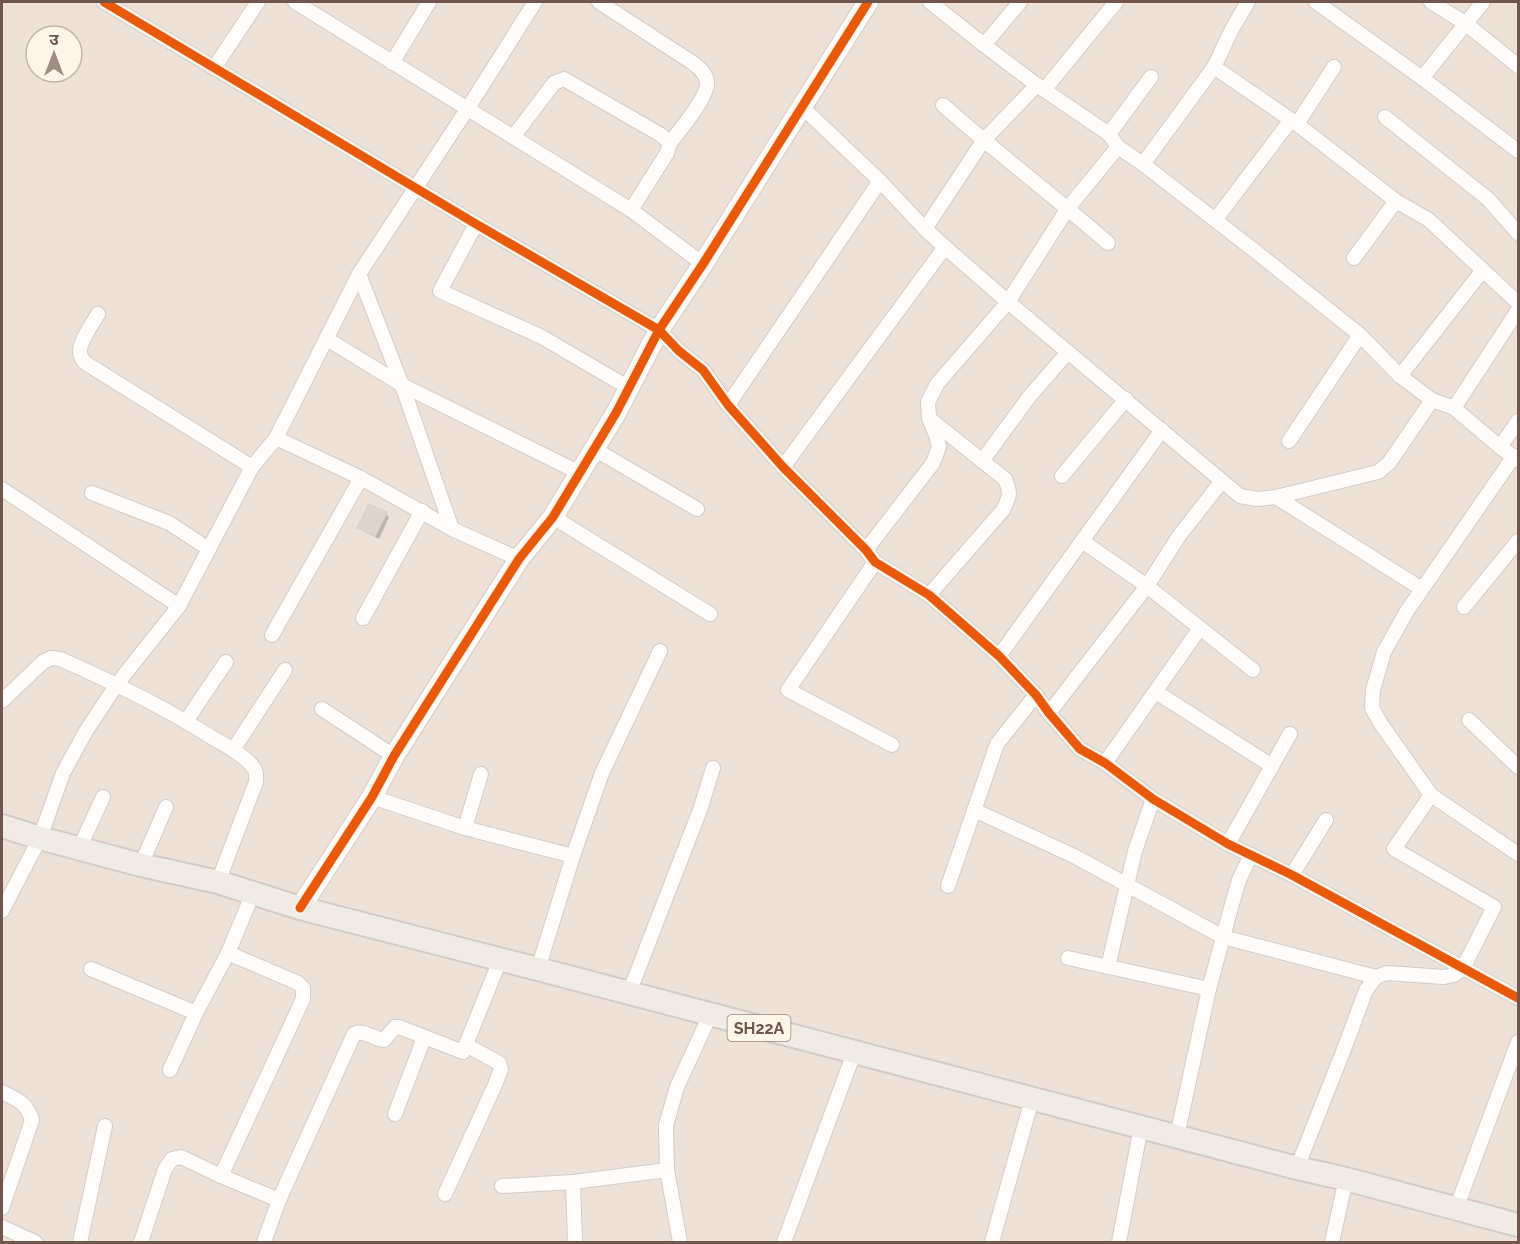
<svg xmlns="http://www.w3.org/2000/svg" width="1520" height="1244" font-family="Raleway,'Noto Sans Devanagari',sans-serif">
<style>
.residential{fill:#eee1d7;fill-rule:evenodd}
.shadow{fill:#0003}
.building{fill:#ded5cf;stroke:#ddd2cb;stroke-width:1.5}
.lines{fill:none;stroke-linecap:round;stroke-linejoin:round}
.street-casing{stroke:#d4ccc7;stroke-width:16}
.secondary-casing{stroke:#d4ccc6;stroke-width:22}
.primary-casing{stroke:#d3cbc6;stroke-width:26}
.street{stroke:#fefdfc;stroke-width:14}
.secondary{stroke:#fefdfc;stroke-width:20}
.primary{stroke:#f1ebe5;stroke-width:22}
.cycleway-casing{stroke:#fdf4ea;stroke-width:13}
.cycleway{stroke:#e8590c;stroke-width:9}
.labels{text-anchor:middle;dominant-baseline:central;stroke-width:4.5;stroke-linejoin:round;paint-order:stroke}
.shield{fill:#fdf4ea;stroke:#9a857b;stroke-width:1.5}
.shield-label{font-size:16px;font-weight:bold;fill:#70564c}
</style>
<rect width="100%" height="100%" fill="#f5efe9"/>
<!-- residential -->
<path class="residential" d="M2,2H1518V1242H2ZM36,36H72V72H36Z"/>
<!-- shadow -->
<path class="shadow" d="M386,514L389,517L379,539L363,531L359,527Z"/>
<!-- building -->
<path class="building" d="M369,504L387,512L375,536L357,528Z"/>
<g class="lines">
<defs>
<g id="street">
<path d="M104,2L476,224L659,330L679,351L703,370L728,405L783,467L866,550L875,562L929,595L999,656L1036,695L1049,713L1080,749L1105,763L1153,799L1228,844L1292,875L1518,998"/>
<path d="M295,2L631,210L703,264"/>
<path d="M599,2L693,63C699,68 706,73 707,82C709,96 679,131 670,143"/>
<path d="M930,2L984,45L1037,85L1109,134L1118,147L1143,164L1255,251L1360,335L1400,376L1432,400L1454,408L1500,447L1518,460"/>
<path d="M1316,2L1422,78L1518,151"/>
<path d="M1431,2L1465,23L1518,66"/>
<path d="M984,45L1020,2"/>
<path d="M392,63L429,2"/>
<path d="M1214,67L1232,29L1248,2"/>
<path d="M214,68L258,2"/>
<path d="M1422,78L1483,2"/>
<path d="M1044,90L1116,2"/>
<path d="M943,105C997,153 1054,196 1108,243"/>
<path d="M801,106L880,181L925,229L945,247L1008,302L1240,496L1257,499L1276,497L1378,472L1389,463L1432,400"/>
<path d="M1385,117L1488,199L1518,233"/>
<path d="M1297,124L1334,67"/>
<path d="M1109,134L1151,77"/>
<path d="M513,137L554,83L564,79L661,135L670,143L667,153L631,210"/>
<path d="M1143,164L1214,67L1297,124L1396,201L1429,220L1518,303"/>
<path d="M1215,220L1291,120"/>
<path d="M476,224L440,291L542,337L629,388"/>
<path d="M925,229L983,141L1037,85"/>
<path d="M1354,258L1396,201"/>
<path d="M359,274L402,385L452,529"/>
<path d="M98,314C93,323 79,342 80,352C80,356 82,358 84,362L252,467"/>
<path d="M327,339L402,385L580,473"/>
<path d="M1400,376L1483,270"/>
<path d="M728,405L880,181"/>
<path d="M1454,408L1518,310"/>
<path d="M276,438L361,478"/>
<path d="M1289,441L1360,335"/>
<path d="M1500,447L1518,421"/>
<path d="M594,449L697,509"/>
<path d="M1514,456L1407,611L1384,652L1373,690L1372,708L1381,724L1431,795L1518,854"/>
<path d="M982,461L1029,397L1068,352"/>
<path d="M783,467L945,247"/>
<path d="M1062,476L1126,399"/>
<path d="M2,489L179,606"/>
<path d="M92,493L169,523L209,549"/>
<path d="M1276,497L1422,589"/>
<path d="M553,517L710,614"/>
<path d="M1082,541L1162,430"/>
<path d="M866,550L933,463L939,447L936,435L929,418L928,402L937,384L1008,302L1068,208L1118,147"/>
<path d="M875,562L788,690L892,745"/>
<path d="M929,595L1003,510C1010,496 1011,493 1005,479L931,420"/>
<path d="M1464,607L1518,541"/>
<path d="M363,618L422,511"/>
<path d="M272,635L361,478L452,529L519,559"/>
<path d="M999,656L1082,541L1147,586L1253,670"/>
<path d="M1156,692L1272,766"/>
<path d="M2,701L43,662L51,658L60,659C113,682 164,707 213,738C226,745 245,756 254,768C257,772 256,777 256,782L218,882"/>
<path d="M322,709L394,756"/>
<path d="M1049,713L1147,586L1179,536L1222,481"/>
<path d="M1469,720L1518,767"/>
<path d="M186,721L226,662"/>
<path d="M233,750L285,670"/>
<path d="M1105,763L1200,628"/>
<path d="M372,797L465,828L573,856L538,969"/>
<path d="M974,810L1074,856L1223,937L1376,977"/>
<path d="M465,828L481,774"/>
<path d="M1228,844L1290,734"/>
<path d="M79,849L103,797"/>
<path d="M573,856L602,773L660,651"/>
<path d="M141,865L166,807"/>
<path d="M1292,875L1326,820"/>
<path d="M948,886L997,744L1036,695"/>
<path d="M2,911L40,838L63,773L86,731L117,684L179,606L252,467L276,438L359,274L468,108L535,2"/>
<path d="M1068,958L1209,989"/>
<path d="M1108,967L1135,851L1153,799"/>
<path d="M91,969L196,1013"/>
<path d="M629,993L700,810L713,768"/>
<path d="M170,1070L196,1013L228,953L253,893"/>
<path d="M2,1092C18,1100 26,1102 32,1120L2,1208"/>
<path d="M395,1114L424,1038"/>
<path d="M1177,1136L1209,989L1232,904L1239,880L1251,855"/>
<path d="M1297,1168L1346,1044L1366,990L1376,977L1387,973L1444,977L1454,975L1463,968L1494,907L1394,849L1431,795"/>
<path d="M221,1176L303,999V988L298,983L228,953"/>
<path d="M573,1182L575,1242"/>
<path d="M502,1186L573,1182L667,1170"/>
<path d="M445,1194L495,1085L501,1069L499,1063L466,1045"/>
<path d="M1456,1209L1518,1042"/>
<path d="M2,1227L35,1242"/>
<path d="M80,1242L105,1126"/>
<path d="M141,1242L165,1169L172,1159L181,1157L221,1176L279,1200"/>
<path d="M264,1242L279,1200L354,1034C363,1029 374,1039 384,1040L395,1027H399L463,1052L500,960"/>
<path d="M680,1242L667,1170L666,1125L677,1087L710,1015"/>
<path d="M784,1242L854,1053"/>
<path d="M992,1242L1032,1099"/>
<path d="M1119,1242L1141,1127"/>
<path d="M1332,1242L1346,1179"/>
</g>
<path id="secondary" d="M300,908L372,797L394,756L519,559L553,517L616,413L659,330L703,264L868,2"/>
<path id="primary" d="M2,826L40,838L141,865L218,882L300,908L538,969L1297,1168L1346,1179L1518,1225"/>
</defs>
<!-- street casing -->
<use href="#street" class="street-casing"/>
<!-- secondary casing -->
<use href="#secondary" class="secondary-casing"/>
<!-- primary casing -->
<use href="#primary" class="primary-casing"/>
<!-- street -->
<use href="#street" class="street"/>
<!-- secondary -->
<use href="#secondary" class="secondary"/>
<!-- primary -->
<use href="#primary" class="primary"/>
<defs>
<g id="cycleway">
<path d="M104,2L476,224L659,330L679,351L703,370L728,405L783,467L866,550L875,562L929,595L999,656L1036,695L1049,713L1080,749L1105,763L1153,799L1228,844L1292,875L1518,998"/>
<path d="M300,908L372,797L394,756L519,559L553,517L616,413L659,330L703,264L868,2"/>
</g>
</defs>
<!-- cycleway casing -->
<use href="#cycleway" class="cycleway-casing"/>
<!-- cycleway -->
<use href="#cycleway" class="cycleway"/>
</g>
<g class="labels">
<!-- shield labels -->
<rect class="shield" x="727.5" y="1015" width="63" height="26" rx="4.5"/>
<g class="shield-label">
<text x="759" y="1028">SH22A</text>
</g>
</g>
<!-- border -->
<rect width="1520" height="1244" fill="none" stroke="#70564c" stroke-width="6"/>
<!-- north arrow -->
<g transform="translate(54 54)"><circle r="28" fill="#fdf4ea" stroke="#c5b5ab" stroke-width="1.5"/>
<path d="M0-4.5L10 22L0 15L-10 22Z" fill="#9f8c83"/>
<text y="-9" font-size="16" font-weight="bold" text-anchor="middle" fill="#70564c">उ</text>
</g>
</svg>
